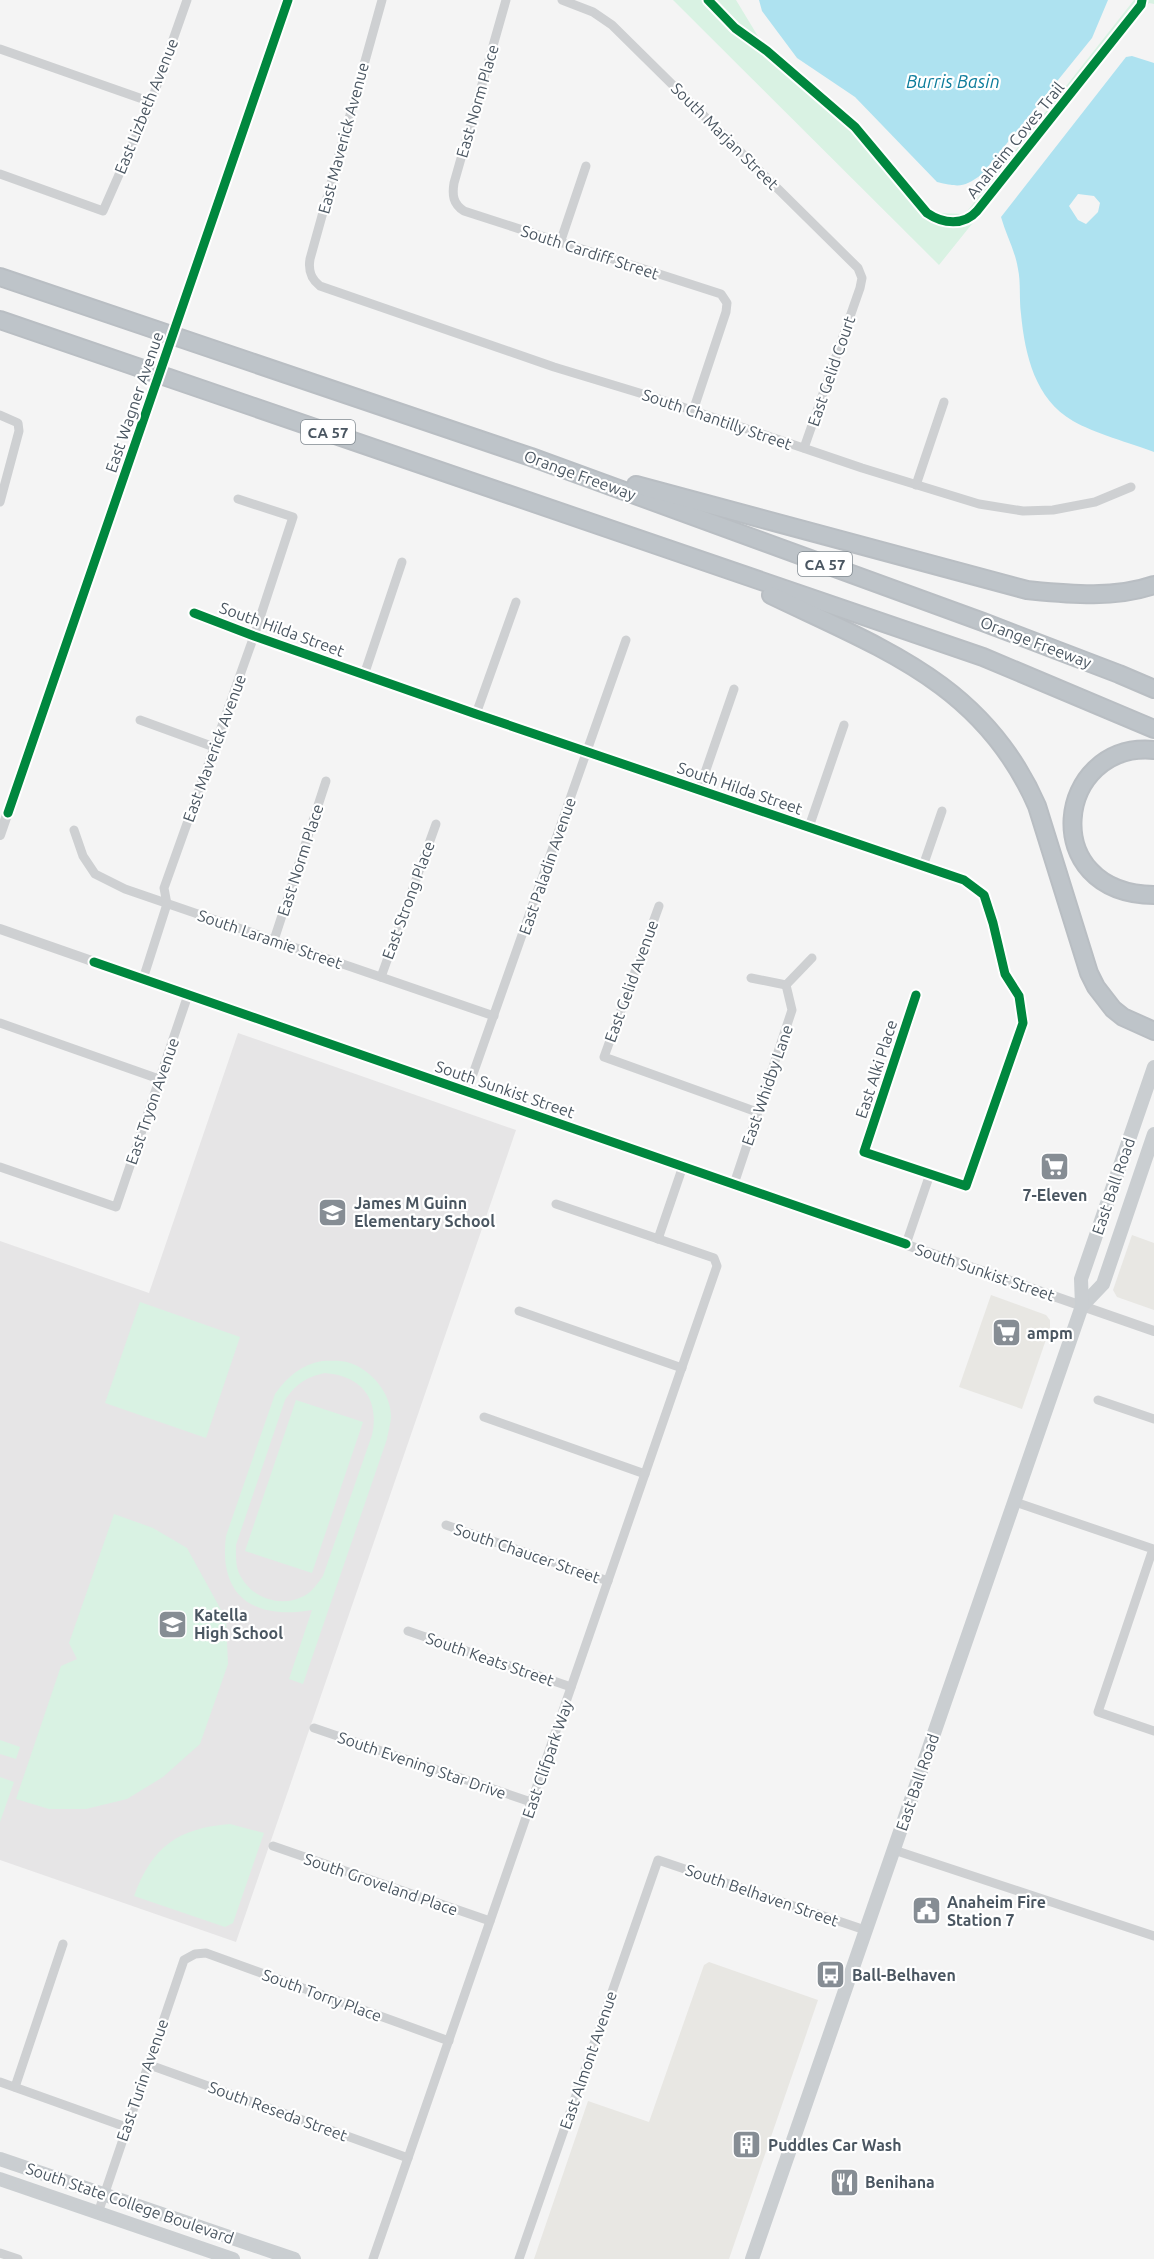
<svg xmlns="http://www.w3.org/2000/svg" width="1154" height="2259" font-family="Ubuntu,sans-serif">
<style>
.commercial{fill:#e8e7e3}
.education{fill:#e6e5e6}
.green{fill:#d9f2e3;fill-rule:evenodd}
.water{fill:#aee2f0;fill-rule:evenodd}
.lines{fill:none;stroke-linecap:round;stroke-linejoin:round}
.motorway-casing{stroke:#b9bec3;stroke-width:20}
.minor{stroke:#ced0d2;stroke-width:9}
.tertiary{stroke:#ced0d2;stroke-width:10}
.primary{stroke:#caced1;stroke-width:14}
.motorway{stroke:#bec4c9;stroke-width:16}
.tertiary-bridge{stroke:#ced0d2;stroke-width:10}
.cycleway-casing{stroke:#fff;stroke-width:13}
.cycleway{stroke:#00873e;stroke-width:9}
.labels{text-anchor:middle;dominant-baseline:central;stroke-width:4.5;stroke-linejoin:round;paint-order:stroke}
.shield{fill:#fff;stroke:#808990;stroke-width:1.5}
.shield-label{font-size:15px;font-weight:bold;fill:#4a5661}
.street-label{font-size:16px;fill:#4a5661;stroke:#fff}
.poi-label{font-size:16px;font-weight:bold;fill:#4a5661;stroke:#fff;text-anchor:start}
.water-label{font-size:18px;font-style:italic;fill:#0c7c9b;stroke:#fff}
</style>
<rect width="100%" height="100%" fill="#f4f4f4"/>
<!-- commercial -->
<g class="commercial">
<path d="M1132,1235L1154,1243V1310L1117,1297L1113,1290Z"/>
<path d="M991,1295L1046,1315L1050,1320V1328L1022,1409L959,1387Z"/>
<path d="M709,1962L818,2000L729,2259H534L588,2101L649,2122L704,1965Z"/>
</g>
<!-- education -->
<path class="education" d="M238,1033L516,1130L236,1942L0,1860V1241L149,1293Z"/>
<!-- green -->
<g class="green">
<path d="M673,0H736L759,38L859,125L931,210L936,213L965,214L1134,0H1154V4L1149,3L939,265Z"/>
<path d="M140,1302L240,1337L206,1438L105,1403Z"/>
<path d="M322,1361C332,1361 341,1360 350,1363C371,1370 391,1393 391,1416C391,1423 388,1432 387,1439L303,1684L289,1679L312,1610C256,1620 218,1598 226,1536L275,1394C288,1376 301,1365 322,1361ZM325,1373C361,1376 380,1398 372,1435L323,1576C318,1583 312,1592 304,1596C282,1608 253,1599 241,1577C235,1567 236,1556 236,1545L285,1400C296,1384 306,1377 325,1373Z"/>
<path d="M296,1400L363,1422L312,1573L245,1551Z"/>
<path d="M114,1514L153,1528L187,1548L226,1619L228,1664L200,1744L163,1777L127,1799L86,1809H49L16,1799L61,1666L77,1659L69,1643Z"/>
<path d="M0,1740L20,1747L16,1759L0,1754Z"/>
<path d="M0,1777L14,1782L0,1822Z"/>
<path d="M230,1824L264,1833L233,1923L225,1927L134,1896C152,1846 179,1828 230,1824Z"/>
</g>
<!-- water -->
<g class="water">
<path d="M759,0H1108L1092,38L982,174C964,188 959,187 937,182L855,97L797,58L762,11Z"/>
<path d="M1132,56L1154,63V452C1130,443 1094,433 1073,421C1035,399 1025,355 1021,314C1019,299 1021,283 1018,269C1015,250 1006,235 1001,217L1126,57ZM1078,194L1094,196L1100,203L1098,212L1086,224L1078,220L1069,206Z"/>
</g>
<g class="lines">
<defs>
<g id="motorway">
<path d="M0,277L531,457L983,622L1119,674L1154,689"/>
<path d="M0,320L983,657L1154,729"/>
<path d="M636,485L1027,590C1069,594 1114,599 1154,585"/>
<path d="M771,595C883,649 984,684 1037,806L1089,973L1096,987L1113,1009L1123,1017L1154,1031"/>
<path d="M1154,750C1055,741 1036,894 1154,895"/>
</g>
</defs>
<!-- motorway casing -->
<use href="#motorway" class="motorway-casing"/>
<!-- minor -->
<g class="minor">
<path d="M382,0L310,259C308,271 311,279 320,286L554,367L656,398L862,468L979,504L1023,511L1053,510L1095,502L1131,487"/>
<path d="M506,0L454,183C452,195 453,204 464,211L721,294L727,303L726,312L693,411"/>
<path d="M562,0L593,12L612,25L858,268L862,278L860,288L804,448"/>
<path d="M0,49L151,102"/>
<path d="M0,174L103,211L151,102L187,0"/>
<path d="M560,243L586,166"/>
<path d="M0,415L18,423L19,431L0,502"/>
<path d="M916,485L944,402"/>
<path d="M194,613L254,636L476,714L964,880L984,895L993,923L1005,974L1019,996L1023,1023L966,1186L864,1152L916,995"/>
<path d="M364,675L402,562"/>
<path d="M476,714L516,602"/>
<path d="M140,720L214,747"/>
<path d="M699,790L734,689"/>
<path d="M809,827L844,725"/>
<path d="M74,830L83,856L95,874L125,889L494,1016"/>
<path d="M923,866L942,811"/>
<path d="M659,906L604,1057L757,1112"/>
<path d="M274,940L326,781"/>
<path d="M381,977L436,824"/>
<path d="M751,978L786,985L812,958"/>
<path d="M143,979L167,904L164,888L254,636L293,517L238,499"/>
<path d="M0,1023L159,1079"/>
<path d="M467,1091L626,640"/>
<path d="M0,1167L116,1207L188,995"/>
<path d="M734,1184L792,1010L786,985"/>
<path d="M658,1239L683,1166"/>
<path d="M906,1244L930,1174"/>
<path d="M519,1311L682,1368"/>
<path d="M1098,1400L1154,1419"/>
<path d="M484,1417L645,1474"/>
<path d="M1015,1502L1153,1549L1098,1712L1154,1731"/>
<path d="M446,1525L608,1581"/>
<path d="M408,1631L571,1687"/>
<path d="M314,1728L531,1802"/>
<path d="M273,1846L490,1921"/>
<path d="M894,1850L1154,1936"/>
<path d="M147,2064L408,2158"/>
<path d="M0,2082L126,2127"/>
<path d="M15,2087L63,1944"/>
<path d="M98,2213L184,1960L195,1954L206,1953L449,2041"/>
<path d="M0,2253L18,2259"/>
<path d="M373,2259L717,1266L714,1258L556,1204"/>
<path d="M519,2259L658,1860L865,1930"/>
</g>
<!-- tertiary -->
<g class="tertiary">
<path d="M182,308L288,0"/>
<path d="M0,835L151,400"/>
<path d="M0,929L1154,1331"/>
</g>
<!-- primary -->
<g class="primary">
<path d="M1082,1306L1103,1284L1154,1134"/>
<path d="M0,2159L294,2259"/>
<path d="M0,2179L233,2259"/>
<path d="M752,2259L1082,1306L1081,1279L1154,1067"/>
</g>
<!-- motorway -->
<use href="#motorway" class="motorway"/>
<!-- tertiary-bridge -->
<path class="tertiary-bridge" d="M151,400L182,308"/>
<defs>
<g id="cycleway">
<path d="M708,0L735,28L767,51L855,127L927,213C943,224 964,226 977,211L1141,5L1142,0"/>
<path d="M194,613L254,636L476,714L964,880L984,895L993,923L1005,974L1019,996L1023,1023L966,1186L864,1152L916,995"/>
<path d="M8,813L288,0"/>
<path d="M94,962L906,1244"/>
</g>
</defs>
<!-- cycleway casing -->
<use href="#cycleway" class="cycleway-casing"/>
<!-- cycleway -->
<use href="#cycleway" class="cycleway"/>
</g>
<!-- icons -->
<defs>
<symbol id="supermarket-square" viewBox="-11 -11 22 22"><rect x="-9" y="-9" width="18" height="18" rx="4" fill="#868d94" stroke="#fff"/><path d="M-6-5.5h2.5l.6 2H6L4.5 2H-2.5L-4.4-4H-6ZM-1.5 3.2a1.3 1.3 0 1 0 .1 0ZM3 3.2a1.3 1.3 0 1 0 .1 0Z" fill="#fff"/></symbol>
<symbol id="school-square" viewBox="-11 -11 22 22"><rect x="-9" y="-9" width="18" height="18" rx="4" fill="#868d94" stroke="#fff"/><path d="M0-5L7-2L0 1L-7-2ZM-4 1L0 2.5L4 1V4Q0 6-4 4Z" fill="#fff"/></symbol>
<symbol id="civic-square" viewBox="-11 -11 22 22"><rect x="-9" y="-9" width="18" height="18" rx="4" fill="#868d94" stroke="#fff"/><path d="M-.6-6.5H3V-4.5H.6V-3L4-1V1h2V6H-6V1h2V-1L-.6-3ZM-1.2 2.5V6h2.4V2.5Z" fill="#fff"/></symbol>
<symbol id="bus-square" viewBox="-11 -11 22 22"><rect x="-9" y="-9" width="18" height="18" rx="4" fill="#868d94" stroke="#fff"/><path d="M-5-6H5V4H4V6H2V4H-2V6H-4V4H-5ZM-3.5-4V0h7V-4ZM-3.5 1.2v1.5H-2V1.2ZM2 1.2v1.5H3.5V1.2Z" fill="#fff"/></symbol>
<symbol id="building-square" viewBox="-11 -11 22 22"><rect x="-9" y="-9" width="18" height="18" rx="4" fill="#868d94" stroke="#fff"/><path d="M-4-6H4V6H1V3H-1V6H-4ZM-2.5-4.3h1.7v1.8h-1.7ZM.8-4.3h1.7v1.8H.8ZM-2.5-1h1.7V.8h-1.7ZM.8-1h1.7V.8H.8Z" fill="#fff"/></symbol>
<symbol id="restaurant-square" viewBox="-11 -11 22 22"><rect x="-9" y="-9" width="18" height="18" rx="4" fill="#868d94" stroke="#fff"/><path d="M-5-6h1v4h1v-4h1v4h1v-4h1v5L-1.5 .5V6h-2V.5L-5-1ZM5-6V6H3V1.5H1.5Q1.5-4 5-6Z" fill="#fff"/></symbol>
</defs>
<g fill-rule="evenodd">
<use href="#supermarket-square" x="1038" y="1150" width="33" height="33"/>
<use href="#school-square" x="316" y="1196" width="33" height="33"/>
<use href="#supermarket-square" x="990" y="1316" width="33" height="33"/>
<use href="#school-square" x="156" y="1608" width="33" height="33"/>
<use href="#civic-square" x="910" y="1894" width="33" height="33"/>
<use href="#bus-square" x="814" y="1958" width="33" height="33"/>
<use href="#building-square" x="730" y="2128" width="33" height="33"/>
<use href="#restaurant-square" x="828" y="2166" width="33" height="33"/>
</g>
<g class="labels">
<!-- shield labels -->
<g class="shield">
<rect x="301" y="420" width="54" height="24" rx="4.5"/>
<rect x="798" y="552" width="54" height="24" rx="4.5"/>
</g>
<g class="shield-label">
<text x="328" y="432">CA 57</text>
<text x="825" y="564">CA 57</text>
</g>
<!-- street labels -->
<g class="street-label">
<text transform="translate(477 101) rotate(-74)">East Norm Place</text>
<text transform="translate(146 106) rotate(-68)">East Lizbeth Avenue</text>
<text transform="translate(725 136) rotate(45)">South Marjan Street</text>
<text transform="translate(343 138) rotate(-75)">East Maverick Avenue</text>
<text transform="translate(1015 140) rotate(-51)">Anaheim Coves Trail</text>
<text transform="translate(590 252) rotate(18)">South Cardiff Street</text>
<text transform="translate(831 371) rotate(-71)">East Gelid Court</text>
<text transform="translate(134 402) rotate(-71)">East Wagner Avenue</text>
<text transform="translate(717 419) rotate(19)">South Chantilly Street</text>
<text transform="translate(580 475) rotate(20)">Orange Freeway</text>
<text transform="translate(282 629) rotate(20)">South Hilda Street</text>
<text transform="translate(1036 642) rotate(21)">Orange Freeway</text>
<text transform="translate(214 748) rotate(-70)">East Maverick Avenue</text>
<text transform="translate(740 788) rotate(19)">South Hilda Street</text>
<text transform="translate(300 860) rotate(-72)">East Norm Place</text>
<text transform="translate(547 866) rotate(-71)">East Paladin Avenue</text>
<text transform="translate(408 900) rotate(-70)">East Strong Place</text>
<text transform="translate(270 939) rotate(19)">South Laramie Street</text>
<text transform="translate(631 981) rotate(-70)">East Gelid Avenue</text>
<text transform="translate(876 1069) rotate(-72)">East Alki Place</text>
<text transform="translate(767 1085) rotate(-71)">East Whidby Lane</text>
<text transform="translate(505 1089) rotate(19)">South Sunkist Street</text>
<text transform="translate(152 1101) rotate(-71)">East Tryon Avenue</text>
<text transform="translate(1113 1186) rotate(-71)">East Ball Road</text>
<text transform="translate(985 1272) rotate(19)">South Sunkist Street</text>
<text transform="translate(527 1553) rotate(19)">South Chaucer Street</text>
<text transform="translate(490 1659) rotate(19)">South Keats Street</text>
<text transform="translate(547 1759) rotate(-71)">East Clifpark Way</text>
<text transform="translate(422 1765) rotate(19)">South Evening Star Drive</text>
<text transform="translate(917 1782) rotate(-71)">East Ball Road</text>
<text transform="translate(381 1884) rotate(19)">South Groveland Place</text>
<text transform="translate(762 1895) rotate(19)">South Belhaven Street</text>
<text transform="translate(322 1995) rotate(20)">South Torry Place</text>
<text transform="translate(588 2060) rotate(-71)">East Almont Avenue</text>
<text transform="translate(142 2080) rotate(-71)">East Turin Avenue</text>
<text transform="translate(278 2111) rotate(20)">South Reseda Street</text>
<text transform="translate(130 2203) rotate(19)">South State College Boulevard</text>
</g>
<!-- poi labels -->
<g class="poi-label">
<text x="1055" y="1195" text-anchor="middle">7-Eleven</text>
<text x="354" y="1203">James M Guinn<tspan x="354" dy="18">Elementary School</tspan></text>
<text x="1027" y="1333">ampm</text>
<text x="194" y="1615">Katella<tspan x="194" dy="18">High School</tspan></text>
<text x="947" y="1902">Anaheim Fire<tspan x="947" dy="18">Station 7</tspan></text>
<text x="852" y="1975">Ball-Belhaven</text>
<text x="768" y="2145">Puddles Car Wash</text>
<text x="865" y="2182">Benihana</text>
</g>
<!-- water labels -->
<g class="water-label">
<text x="953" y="81">Burris Basin</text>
</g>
</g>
</svg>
